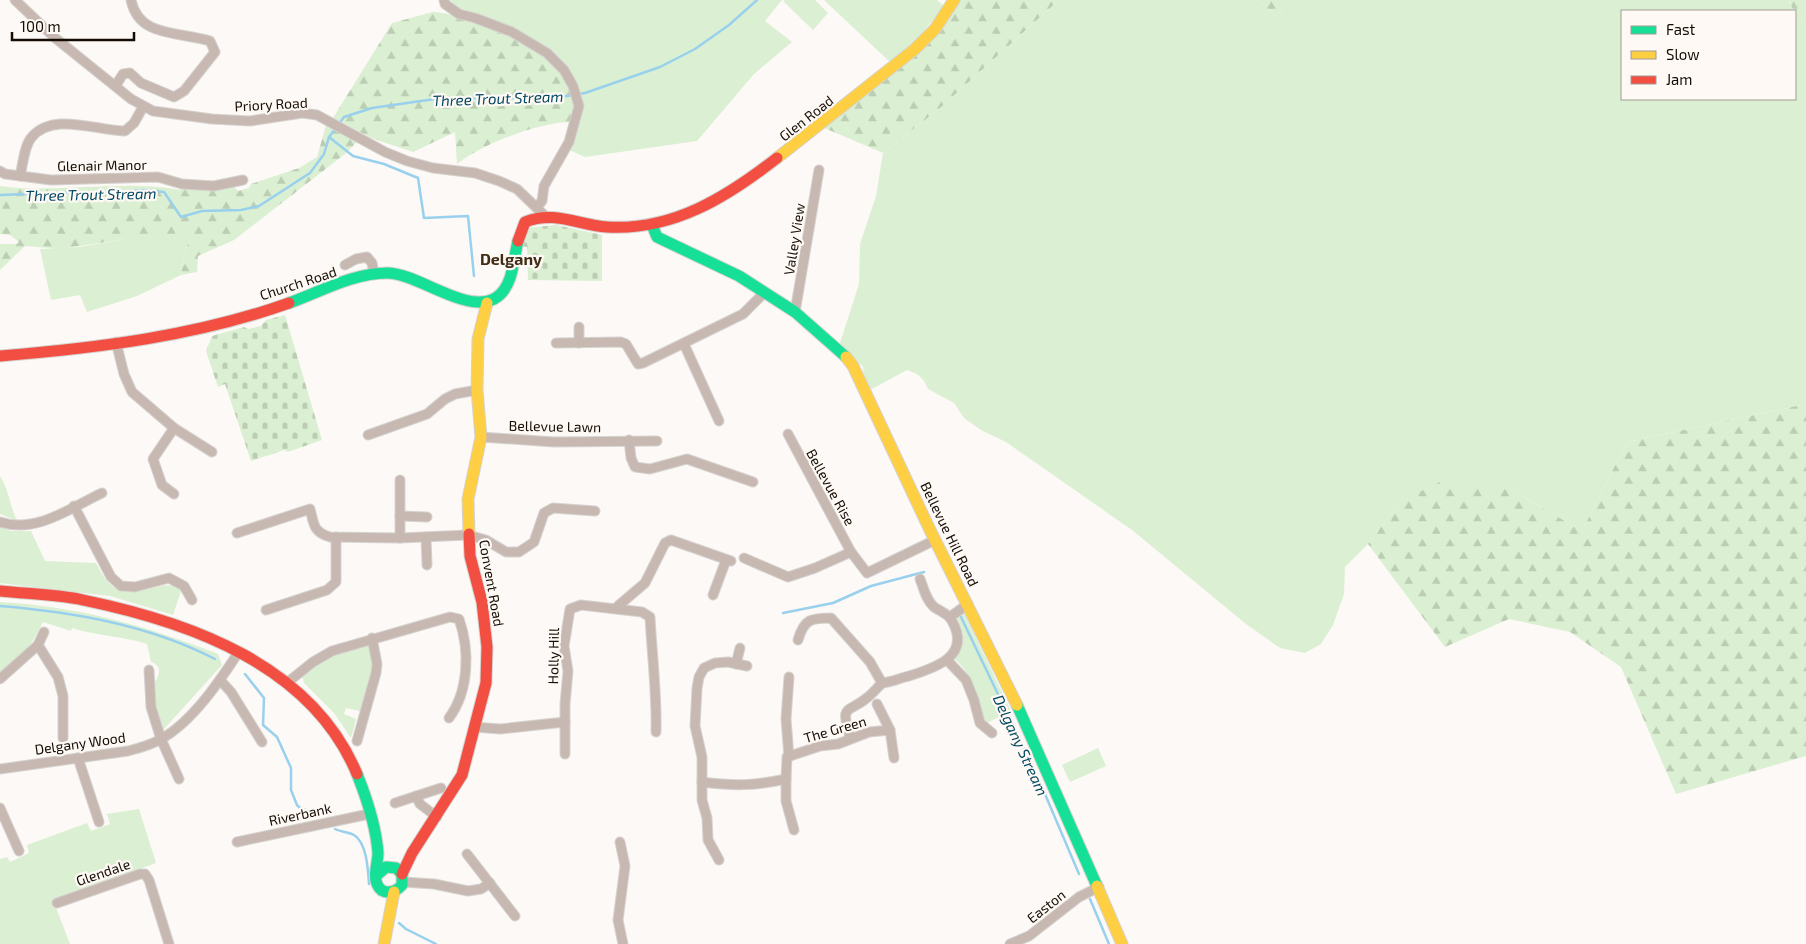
<svg xmlns="http://www.w3.org/2000/svg" width="1806" height="944" font-family="'Exo 2',sans-serif">
<style>
.grass{fill:#dbf0d2}
.forest{fill:url(#forest-firs)}
.cemetery{fill:url(#cemetery-stones)}
.lines{fill:none;stroke-linecap:round;stroke-linejoin:round}
.stream{stroke:#98d0ed;stroke-width:2.5}
.street-casing{stroke:#d6d3d0;stroke-width:11}
.fast-casing{stroke:#d6d3d0;stroke-width:13}
.slow-casing{stroke:#d6d3d0;stroke-width:13}
.jam-casing{stroke:#d6d3d0;stroke-width:13}
.street{stroke:#c7b9b2;stroke-width:9}
.fast{stroke:#16e098;stroke-width:11}
.slow{stroke:#ffcf43;stroke-width:11}
.jam{stroke:#f24e42;stroke-width:11}
.labels{text-anchor:middle;dominant-baseline:central;stroke-width:4.5;stroke-linejoin:round;paint-order:stroke}
.street-label{font-size:14px;fill:#150d05;stroke:#fef9f4}
.water-label{font-size:15px;font-style:italic;fill:#004863;stroke:#fef9f4}
.quarter-label{font-size:16px;font-weight:bold;fill:#402d17;stroke:#fef9f4}
</style>
<defs>
<pattern id="forest-firs" width="22" height="20" patternUnits="userSpaceOnUse" patternTransform="scale(1.25)"><rect width="22" height="20" fill="#dbf0d2"/><path d="M5 1l3.5 6h-7zM16 11l3.5 6h-7z" fill="#bbcdb3"/></pattern>
<pattern id="cemetery-stones" width="16" height="16" patternUnits="userSpaceOnUse" patternTransform="scale(1.25)"><rect width="16" height="16" fill="#dbf0d2"/><path d="M2 7V4a2 2 0 0 1 4 0v3zM10 15v-3a2 2 0 0 1 4 0v3z" fill="#bbcdb3"/></pattern>
</defs>
<rect width="100%" height="100%" fill="#fcf9f6"/>
<!-- grass -->
<g class="grass">
<path d="M449,0H782L765,21L792,42L754,74L697,141L585,157L569,150L576,123L571,75L556,56L539,44L498,22L462,10Z"/>
<path d="M785,0H815L828,13L813,30L783,1Z"/>
<path d="M824,0H937L944,6L912,46L890,62Z"/>
<path d="M1059,0H1258L1276,17L1289,0H1789L1793,11H1622V99H1795V15L1797,20L1806,17V404L1627,442L1582,531L1510,489L1400,501L1368,544L1345,567L1344,594L1333,625L1321,644L1305,653L1280,648L1246,624L1132,530L1006,442L981,430L964,418L954,403L928,389C924,378 919,374 907,370L870,390L864,378L863,367L840,343L859,284L860,244L876,196L883,153L940,108Z"/>
<path d="M125,239H190L184,254L181,275L137,296L87,312L80,295L51,300L40,249L79,247Z"/>
<path d="M0,476C9,490 10,506 17,521L0,514Z"/>
<path d="M0,527L11,531H31L45,561L96,563C101,572 106,583 115,588C138,601 169,574 181,591L173,615L110,596L0,583Z"/>
<path d="M0,602C77,606 147,626 218,654L222,665L164,729L160,727L155,714L153,685C159,677 164,666 151,662L147,644C122,636 97,636 72,628L71,631L43,622L28,650L0,673Z"/>
<path d="M963,611L1011,711L987,723C977,715 974,683 965,670C962,666 958,662 954,658C963,643 966,633 956,617Z"/>
<path d="M368,644C381,664 367,691 360,711L346,708L344,714L356,719L351,738L334,713L304,683L302,675L328,658Z"/>
<path d="M1098,748L1106,766L1070,782L1062,765Z"/>
<path d="M139,809L156,863L53,900L70,944H0V859L7,857L10,862L29,853L27,845L87,823L91,831L110,824L107,814Z"/>
</g>
<!-- forest -->
<g class="forest">
<path d="M958,0H1059L940,108L883,153L822,127L861,98Z"/>
<path d="M1258,0H1289L1276,17Z"/>
<path d="M1789,0H1806V17L1797,20Z"/>
<path d="M433,12C469,14 543,43 564,73C570,82 573,96 577,106L571,122C539,122 482,144 457,164L455,132L413,152L371,138L333,118L392,23Z"/>
<path d="M326,125L358,141L345,154L234,240L198,256L197,272L181,275L184,254L190,239H125L60,249L25,246L0,270V244H16L19,242L10,235L0,234V186C60,194 121,179 181,190L180,186L234,187L238,191L249,188L251,184L299,168L317,157Z"/>
<path d="M1806,404V756L1676,794L1621,667L1570,632L1509,619L1445,647L1368,544L1400,501L1440,482L1510,489L1582,531L1627,442Z"/>
</g>
<!-- cemetery -->
<g class="cemetery">
<path d="M556,225L602,235V281L528,280L527,247L521,246L526,228Z"/>
<path d="M285,315L322,440L288,452L284,450L251,461L225,384L218,387L206,351L212,336L244,327L248,329L261,326L266,320Z"/>
</g>
<g class="lines">
<!-- stream -->
<g class="stream">
<path d="M329,137L353,156L384,164L418,178L424,218L468,216L474,276"/>
<path d="M0,195L78,192L114,193L143,190L164,192L181,217L202,211L241,210L259,206L310,173L324,154L329,137L344,117L372,108L442,98H555L585,93L660,67L695,49L729,25L757,0"/>
<path d="M0,606C73,612 149,625 215,659"/>
<path d="M783,613L833,603L871,586L924,572"/>
<path d="M961,617L1039,780L1079,874"/>
<path d="M245,674L264,698L263,725L277,737L291,768V790L297,805L301,809L328,815"/>
<path d="M335,829C341,832 349,832 354,835C367,843 368,870 369,884"/>
<path d="M1090,899L1109,944"/>
<path d="M399,923L406,929L436,944"/>
</g>
<defs>
<g id="street">
<path d="M15,0L54,37L131,99L153,111L212,119L250,121L302,113L317,115L385,152L407,161L433,168L475,173L499,181L517,189L544,215"/>
<path d="M444,0L445,4L459,14L475,18L512,32L547,53L564,70L573,86L579,106L569,142L544,186L542,201L537,207"/>
<path d="M116,85L123,74L130,73L141,83L174,97L184,91L215,52L210,41C178,31 139,38 131,0"/>
<path d="M0,171L5,174L51,180L158,177L182,184L214,186L243,180"/>
<path d="M20,176C23,164 24,147 31,138C52,111 97,131 125,131L134,123L143,107"/>
<path d="M345,265L356,259L367,257L372,263L374,274"/>
<path d="M795,312L819,170"/>
<path d="M579,327V343"/>
<path d="M116,342L124,374L132,392L174,428L212,452"/>
<path d="M556,343L621,342L626,344L638,364L643,363L743,314L764,293"/>
<path d="M684,344L719,421"/>
<path d="M174,428L153,459L162,485L174,494"/>
<path d="M788,434L851,552L867,573L935,540"/>
<path d="M368,435L427,414L445,399L455,394L477,390"/>
<path d="M481,437L554,442L657,441"/>
<path d="M629,440L631,458L635,467L650,469L687,459L753,482"/>
<path d="M400,480V538"/>
<path d="M74,506L111,577L121,586L135,587L169,578L184,586L192,600"/>
<path d="M400,516L427,517"/>
<path d="M0,522C36,534 70,508 102,493"/>
<path d="M237,533L310,509C314,524 313,532 330,537L400,538L468,535L486,540L506,552H519L534,542L544,513L553,508L595,511"/>
<path d="M426,537L427,565"/>
<path d="M744,558L788,577L815,568L851,552"/>
<path d="M713,595L726,560"/>
<path d="M618,609V606L645,583L665,543L671,540L731,561"/>
<path d="M266,610L327,590L336,582V537"/>
<path d="M950,617L968,604"/>
<path d="M798,640C804,619 811,618 831,618L870,662L882,683C892,682 900,678 909,676C935,668 972,656 952,621C948,613 941,612 934,607C926,600 924,589 920,579"/>
<path d="M38,645L58,677L63,696V738"/>
<path d="M947,660L966,680L974,700L980,723L992,733"/>
<path d="M736,664L740,648"/>
<path d="M149,670L151,707L161,739L179,779"/>
<path d="M0,679L38,645L44,632"/>
<path d="M220,680L231,692L262,742"/>
<path d="M288,682L313,662L332,651L450,617L459,619C470,650 469,691 449,718"/>
<path d="M877,704L890,730L894,758"/>
<path d="M474,727L500,729L565,722"/>
<path d="M850,737C840,702 847,715 868,697C873,693 878,687 882,683"/>
<path d="M357,741L376,673L377,664L372,638"/>
<path d="M565,754V704L568,671L564,646L570,609L581,605L642,612L650,617C652,655 657,694 656,732"/>
<path d="M789,757L786,719L789,677"/>
<path d="M78,758L99,822"/>
<path d="M0,769L128,751C140,748 151,745 161,739C192,722 219,682 238,653"/>
<path d="M786,779V801L794,830"/>
<path d="M702,782C735,786 753,786 786,779L787,757L820,746L838,744L869,732L890,730"/>
<path d="M416,796L420,804L437,817"/>
<path d="M395,803L441,788"/>
<path d="M0,808L19,851"/>
<path d="M237,842L369,814"/>
<path d="M620,842L625,866L618,920L623,944"/>
<path d="M467,854L515,916"/>
<path d="M719,860L708,840L707,818L702,800V757L695,726L697,688L699,677L704,668L715,663L728,662L747,666"/>
<path d="M403,882L434,884L468,891L481,889L490,883"/>
<path d="M57,903L140,874H145L149,880L169,944"/>
<path d="M1010,944L1029,936L1079,897L1099,887"/>
</g>
<g id="fast">
<path d="M652,225L657,237L739,276L795,312L846,357"/>
<path d="M289,303C320,292 353,273 387,273C424,273 490,335 510,278C514,266 515,253 518,241"/>
<path d="M1017,705L1097,886"/>
<path d="M357,774C367,799 376,826 378,853C378,862 373,875 377,884C382,896 395,893 402,885V874L396,868L386,867L378,874"/>
</g>
<g id="slow">
<path d="M777,158L915,49L935,29L954,0"/>
<path d="M846,357L853,366L929,528L1017,705"/>
<path d="M469,534L468,499L481,437L477,390L478,339L487,303"/>
<path d="M1097,886L1122,944"/>
<path d="M384,944L394,892"/>
</g>
<g id="jam">
<path d="M518,241L525,222C554,210 578,225 607,227C673,231 727,197 777,158"/>
<path d="M0,356C97,348 197,336 289,303"/>
<path d="M0,591C28,594 56,594 83,600C190,622 312,665 357,774"/>
<path d="M402,874L412,853L462,775L486,683L487,647L482,602L470,556L469,534"/>
</g>
</defs>
<!-- street casing -->
<use href="#street" class="street-casing"/>
<!-- fast casing -->
<use href="#fast" class="fast-casing"/>
<!-- slow casing -->
<use href="#slow" class="slow-casing"/>
<!-- jam casing -->
<use href="#jam" class="jam-casing"/>
<!-- street -->
<use href="#street" class="street"/>
<!-- fast -->
<use href="#fast" class="fast"/>
<!-- slow -->
<use href="#slow" class="slow"/>
<!-- jam -->
<use href="#jam" class="jam"/>
</g>
<g class="labels">
<!-- street labels -->
<g class="street-label">
<text transform="translate(271 104) rotate(-3)">Priory Road</text>
<text transform="translate(806 118) rotate(-38)">Glen Road</text>
<text transform="translate(102 165) rotate(-1)">Glenair Manor</text>
<text transform="translate(794 239) rotate(-81)">Valley View</text>
<text transform="translate(298 283) rotate(-18)">Church Road</text>
<text transform="translate(555 426) rotate(1)">Bellevue Lawn</text>
<text transform="translate(831 487) rotate(61)">Bellevue Rise</text>
<text transform="translate(950 534) rotate(64)">Bellevue Hill Road</text>
<text transform="translate(492 583) rotate(80)">Convent Road</text>
<text transform="translate(553 656) rotate(-89)">Holly Hill</text>
<text transform="translate(835 729) rotate(-16)">The Green</text>
<text transform="translate(80 743) rotate(-8)">Delgany Wood</text>
<text transform="translate(300 814) rotate(-12)">Riverbank</text>
<text transform="translate(103 872) rotate(-19)">Glendale</text>
<text transform="translate(1046 906) rotate(-38)">Easton</text>
</g>
<!-- water labels -->
<g class="water-label">
<text transform="translate(498 98) rotate(-2)">Three Trout Stream</text>
<text transform="translate(91 194) rotate(-1)">Three Trout Stream</text>
<text transform="translate(1021 745) rotate(65)">Delgany Stream</text>
</g>
<!-- quarter labels -->
<g class="quarter-label">
<text x="511" y="258">Delgany</text>
</g>
</g>
<!-- legend -->
<rect x="1621" y="10" width="175" height="90" fill="#fef9f4" stroke="#a19b94"/>
<rect x="1631" y="26" width="25" height="8" fill="#16e098" stroke="#a19b94"/>
<text x="1666" y="35" font-size="15" fill="#150d05">Fast</text>
<rect x="1631" y="51" width="25" height="8" fill="#ffcf43" stroke="#a19b94"/>
<text x="1666" y="60" font-size="15" fill="#150d05">Slow</text>
<rect x="1631" y="76" width="25" height="8" fill="#f24e42" stroke="#a19b94"/>
<text x="1666" y="85" font-size="15" fill="#150d05">Jam</text>
<!-- scale -->
<path d="M12 32v8h122v-8" fill="none" stroke="#150d05" stroke-width="2.5"/>
<text x="20" y="32" font-size="15" fill="#150d05" stroke="#fef9f4" stroke-width="4" paint-order="stroke">100 m</text>
</svg>
